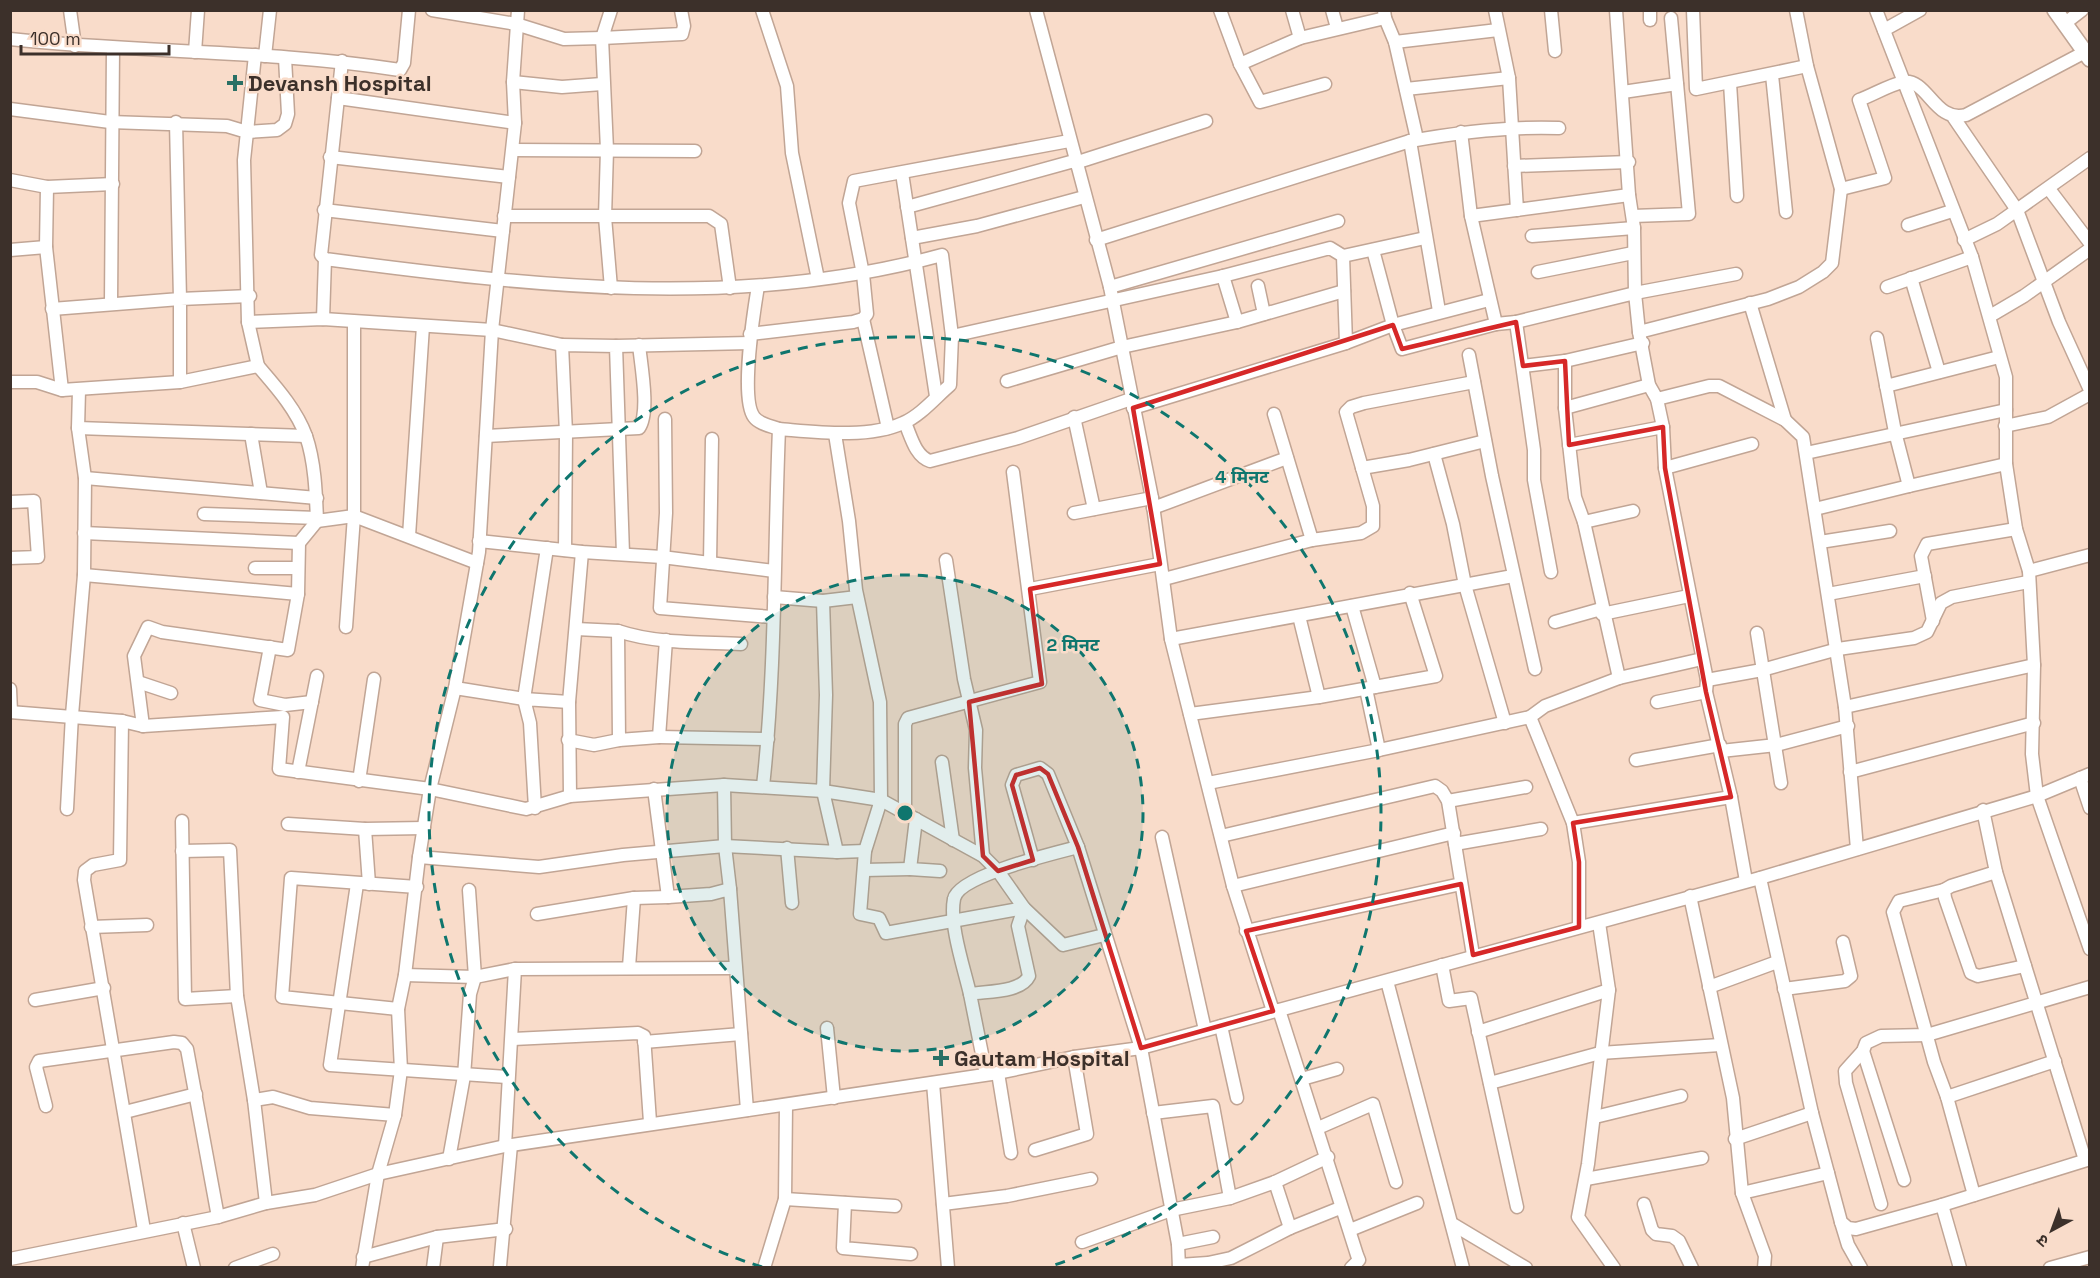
<svg xmlns="http://www.w3.org/2000/svg" width="2100" height="1278" font-family="'Space Grotesk','Noto Sans Devanagari',sans-serif">
<style>
.lines{fill:none;stroke-linecap:round;stroke-linejoin:round}
.minor-casing{stroke:#c1a595;stroke-width:15}
.major-casing{stroke:#c1a595;stroke-width:18}
.minor{stroke:#fff;stroke-width:12}
.major{stroke:#fff;stroke-width:15}
.marked{fill:none;stroke:#d62828;stroke-width:4.5;stroke-linejoin:round}
.ring{fill:none;stroke:#0f766e;stroke-width:3;stroke-dasharray:10 8}
.poi-dot{fill:#2a7065;stroke:#f9dcca;stroke-width:2}
.labels{text-anchor:middle;dominant-baseline:central;stroke-width:5;stroke-linejoin:round;paint-order:stroke}
.poi-label{font-size:22px;font-weight:bold;fill:#3c302a;stroke:#f9dcca;text-anchor:start}
.centre{fill:#0f766e;stroke:#f9dcca;stroke-width:3}
.ring-label{font-size:18px;text-anchor:middle;font-weight:bold;fill:#0f766e;stroke:#f9dcca;stroke-width:5;stroke-linejoin:round;paint-order:stroke}
</style>
<rect width="100%" height="100%" fill="#f9dcca"/>
<g class="lines">
<defs>
<g id="minor">
<path d="M70,10L75,46"/>
<path d="M432,10L516,24L564,39L602,38L607,150L605,217L611,288"/>
<path d="M611,10L602,38L682,34L684,26L681,10"/>
<path d="M762,10L787,86L792,153L818,279"/>
<path d="M1036,10L1110,287L1152,498L1171,639L1233,886L1273,1011"/>
<path d="M1220,10L1240,64L1260,102L1325,84"/>
<path d="M1292,10L1300,38"/>
<path d="M1332,10L1337,28"/>
<path d="M1495,10L1509,78L1517,210"/>
<path d="M1551,10L1555,51"/>
<path d="M1616,10L1629,195L1634,228L1635,293L1736,274"/>
<path d="M1650,10V20"/>
<path d="M1693,10L1696,89L1807,66"/>
<path d="M1876,10L1972,257L2006,377V464L2016,529L2029,571L2034,665L2032,754L2037,796L2090,949"/>
<path d="M1385,18L1395,42L1417,139"/>
<path d="M2064,24L2082,10"/>
<path d="M1884,30L1920,10"/>
<path d="M10,39C140,53 271,50 400,70L404,63L409,10"/>
<path d="M1395,42L1498,30"/>
<path d="M195,52L198,10"/>
<path d="M255,55L247,132L277,130L285,124L288,114L285,58"/>
<path d="M265,56L270,10"/>
<path d="M342,61L321,255L325,259C532,286 738,311 942,255L952,336L950,385C936,397 920,416 903,423C868,439 816,432 779,429"/>
<path d="M1240,64L1300,38L1385,18L1384,10"/>
<path d="M1772,75L1786,212"/>
<path d="M513,82L562,87L602,84"/>
<path d="M1730,83L1737,196"/>
<path d="M1406,89L1509,78"/>
<path d="M1623,92L1677,84"/>
<path d="M338,98L515,123"/>
<path d="M10,109L110,122L227,126L247,132L244,160L248,322L258,366"/>
<path d="M1954,118L2017,210L2059,322L2090,390"/>
<path d="M1461,132L1471,216L1496,324L1516,322L1635,293L1639,332L1649,385L1657,399L1663,427L1665,468L1707,680L1706,692L1731,797L1746,881"/>
<path d="M1410,141L1439,311"/>
<path d="M513,150L695,151"/>
<path d="M330,157L509,177"/>
<path d="M1075,163L1206,121"/>
<path d="M1514,166L1629,162"/>
<path d="M902,173L936,396"/>
<path d="M10,180L47,187"/>
<path d="M113,184L47,187L46,247L62,390L180,382L258,366C276,387 296,409 306,436C315,462 316,494 317,521L354,516L477,563"/>
<path d="M1841,189L1885,178L1859,100C1873,95 1889,85 1903,82C1928,78 1934,123 1966,115L2085,52"/>
<path d="M2049,189L2090,243"/>
<path d="M907,207L1074,161"/>
<path d="M324,210L503,231"/>
<path d="M504,216H709L721,224L730,288"/>
<path d="M1471,216L1629,195"/>
<path d="M1633,216L1689,214L1671,18"/>
<path d="M1908,225L1952,211"/>
<path d="M1532,236L1634,228"/>
<path d="M912,238L977,226L1084,197"/>
<path d="M1096,240L1410,141C1460,132 1508,126 1559,128"/>
<path d="M1964,240L1997,224L2090,158"/>
<path d="M10,250L46,247"/>
<path d="M1373,250L1393,325L1402,349L1496,324"/>
<path d="M1343,256L1425,238"/>
<path d="M1538,272L1633,253"/>
<path d="M1223,276L1237,322L1344,291"/>
<path d="M1911,278L1939,372"/>
<path d="M758,286C754,310 740,399 754,417C759,424 771,426 779,429C774,548 776,668 763,786"/>
<path d="M1258,286L1264,314"/>
<path d="M1110,287L1338,221"/>
<path d="M1887,287L1972,257"/>
<path d="M111,303L113,48"/>
<path d="M1750,303L1785,420"/>
<path d="M52,309L180,299L176,122"/>
<path d="M1990,316L2024,296L2090,249"/>
<path d="M323,319L325,259"/>
<path d="M863,319L888,428"/>
<path d="M248,322L323,319L492,330L562,345"/>
<path d="M1516,322L1534,450V480L1551,572"/>
<path d="M1639,332L1768,299L1799,287L1823,272L1832,263L1841,189L1807,66L1796,10"/>
<path d="M750,334L853,322L863,319L867,314L863,274L849,203L854,181L1069,141"/>
<path d="M952,336L1223,276L1330,248L1343,256L1346,343L1393,325L1489,300"/>
<path d="M1877,338L1895,432L1909,486L2006,464"/>
<path d="M616,346L750,343"/>
<path d="M1469,355L1492,476L1535,669"/>
<path d="M1565,361V408L1575,497L1584,522L1619,678L1702,659"/>
<path d="M1523,366L1565,361L1643,343"/>
<path d="M1007,381L1122,347L1237,322"/>
<path d="M10,382H37L62,390"/>
<path d="M180,382V299L250,296"/>
<path d="M1886,386L1999,357"/>
<path d="M1657,399L1709,386H1719L1785,420L1803,437L1845,707L1857,849"/>
<path d="M1133,408L1346,343"/>
<path d="M1565,408L1649,385"/>
<path d="M1274,414L1312,540L1361,533L1373,526V506L1346,412L1351,407L1364,403L1474,382"/>
<path d="M1074,417L1094,509"/>
<path d="M665,419L666,513L660,608L772,617"/>
<path d="M905,423C911,436 915,456 930,461L1018,438L1131,399"/>
<path d="M2005,426L2048,417L2090,394"/>
<path d="M78,428L306,436"/>
<path d="M251,434L261,493"/>
<path d="M835,434L849,521L856,590L880,702L881,800L865,851L860,914L879,918L886,933L1024,908L1063,945L1104,935"/>
<path d="M486,436L639,428C650,413 641,365 639,345"/>
<path d="M1569,445L1663,427"/>
<path d="M1806,453L2006,410"/>
<path d="M1434,454L1453,524L1465,585L1505,723"/>
<path d="M1362,468L1409,460L1485,441"/>
<path d="M1665,468L1752,444"/>
<path d="M85,478L317,498"/>
<path d="M10,502L34,501L38,557L10,558"/>
<path d="M1153,508L1287,458"/>
<path d="M1815,509L1909,486"/>
<path d="M1074,513L1152,498"/>
<path d="M204,514L317,518"/>
<path d="M1584,522L1633,511"/>
<path d="M84,533L299,543"/>
<path d="M409,536L423,326"/>
<path d="M479,541L582,552L662,557L774,571"/>
<path d="M1820,542L1890,531"/>
<path d="M565,550L566,433L562,345L616,346L623,554"/>
<path d="M946,560L964,679L976,730L975,768L983,856"/>
<path d="M710,563L712,439"/>
<path d="M255,568H298"/>
<path d="M2029,571L2090,555"/>
<path d="M84,575L298,594"/>
<path d="M1164,579L1312,540"/>
<path d="M1030,589L1160,564"/>
<path d="M1828,594L1925,576"/>
<path d="M774,597L823,601L857,597"/>
<path d="M1352,606L1375,687"/>
<path d="M1602,614L1689,596"/>
<path d="M1299,616L1319,697"/>
<path d="M1933,621L1921,556L1927,544L2016,529"/>
<path d="M1555,622L1601,609"/>
<path d="M346,627L354,516V322"/>
<path d="M576,629L618,631L619,740L659,737L666,640"/>
<path d="M618,631C657,644 701,642 741,644"/>
<path d="M1757,633L1781,783"/>
<path d="M1171,639L1513,576"/>
<path d="M270,647L260,700L285,705L312,702"/>
<path d="M1707,680L1762,670L1838,649L1914,638L1927,632L1941,603L1952,597L2028,582"/>
<path d="M138,682L171,693"/>
<path d="M455,688L524,699L547,548"/>
<path d="M10,689L11,712"/>
<path d="M1366,689L1379,750"/>
<path d="M1657,702L1706,692"/>
<path d="M1845,707L2034,665"/>
<path d="M10,712L122,721"/>
<path d="M1190,714L1319,697L1436,676L1410,593"/>
<path d="M1530,717L1545,706L1619,678"/>
<path d="M143,726L134,656L148,627L162,632L288,650L298,594L299,543L317,521"/>
<path d="M659,737L768,739"/>
<path d="M568,740L594,745L619,740"/>
<path d="M1721,751L1776,745L1848,726"/>
<path d="M1636,760L1720,745"/>
<path d="M942,762L953,840"/>
<path d="M298,772L317,676"/>
<path d="M1850,772L2034,723"/>
<path d="M2080,778L2090,808"/>
<path d="M359,781L374,679"/>
<path d="M1208,783L1379,750L1530,717L1573,823L1579,862V927"/>
<path d="M724,785L725,846L730,889"/>
<path d="M654,789L668,897L711,894L730,889L747,1110"/>
<path d="M570,796L569,702L582,552"/>
<path d="M1448,801L1526,787"/>
<path d="M535,808L530,723L524,699L569,702"/>
<path d="M67,809L72,715L84,575L85,478L78,428L79,390"/>
<path d="M1983,810L1996,872L2085,1160"/>
<path d="M905,813V724L908,718L1040,682L1013,472"/>
<path d="M916,819L910,869L940,871"/>
<path d="M182,821L185,999L237,996"/>
<path d="M1573,823L1731,797"/>
<path d="M288,824L365,829L424,828"/>
<path d="M365,829L369,884"/>
<path d="M1221,836L1435,786L1442,791L1448,801L1473,955"/>
<path d="M1162,837L1205,1030"/>
<path d="M1455,844L1541,829"/>
<path d="M787,848L792,903"/>
<path d="M182,851L230,850L237,996L254,1100L266,1203"/>
<path d="M837,852L865,851"/>
<path d="M419,857L539,867L623,855L725,846L837,852L823,791L881,800L983,856L998,871L1024,908L1018,926L1029,976C1021,993 986,991 970,994L986,1074"/>
<path d="M1033,860L1012,785L1016,775L1040,768L1048,774L1078,847"/>
<path d="M864,870L910,869"/>
<path d="M1996,872L1951,886L1944,890L1945,898L1971,973L1978,976L2025,966"/>
<path d="M1760,878L1812,1113L1841,1222L1848,1228L1856,1229L1942,1205L1960,1268"/>
<path d="M357,884L330,1065L507,1077"/>
<path d="M1233,886L1454,833"/>
<path d="M1944,890L1899,901L1893,912L1934,1062L1947,1097L1974,1195"/>
<path d="M1690,896L1733,1098L1742,1193L1765,1256L1764,1268"/>
<path d="M537,914L634,898L668,897"/>
<path d="M1599,923L1609,990L1588,1164L1578,1217L1614,1268"/>
<path d="M91,927L147,925"/>
<path d="M1246,931L1461,884"/>
<path d="M1442,965L1449,1001L1471,998L1517,1207"/>
<path d="M629,967L634,898"/>
<path d="M405,975L475,977L515,969"/>
<path d="M1387,981L1463,1268"/>
<path d="M1709,987L1777,962"/>
<path d="M1784,989L1845,981L1851,976L1843,942"/>
<path d="M970,994C964,968 949,924 954,899C958,876 1055,853 1078,847L1141,1048L1178,1244L1179,1268"/>
<path d="M35,1000L104,988"/>
<path d="M398,1009L282,997L291,878L417,887"/>
<path d="M1279,1010L1357,1255L1359,1260L1351,1268"/>
<path d="M1221,1026L1237,1098"/>
<path d="M827,1028L834,1098"/>
<path d="M1478,1032L1609,990"/>
<path d="M513,1039L638,1033L644,1036L650,1122"/>
<path d="M644,1042L741,1034"/>
<path d="M1863,1051L1904,1180"/>
<path d="M998,1073L1011,1153"/>
<path d="M1302,1079L1337,1069"/>
<path d="M933,1083L948,1268"/>
<path d="M1490,1083L1600,1053L1720,1045"/>
<path d="M1947,1097L2055,1061"/>
<path d="M254,1100L273,1097L310,1108L395,1115"/>
<path d="M46,1106L36,1067L39,1061L174,1042L182,1043L187,1049L218,1217"/>
<path d="M125,1112L196,1094"/>
<path d="M1153,1113L1213,1106L1230,1198L1275,1182"/>
<path d="M1595,1117L1681,1096"/>
<path d="M1318,1128L1373,1104L1396,1182"/>
<path d="M1735,1139L1812,1113"/>
<path d="M505,1146L515,969L735,968"/>
<path d="M1035,1150L1087,1134L1074,1057"/>
<path d="M449,1159L464,1076L470,994L475,977L469,890"/>
<path d="M1586,1179L1702,1158"/>
<path d="M1742,1193L1828,1173"/>
<path d="M785,1199L895,1206"/>
<path d="M845,1203L843,1248L911,1254"/>
<path d="M943,1204L1007,1196L1091,1179"/>
<path d="M1644,1204L1652,1230L1656,1234L1672,1236L1679,1241L1692,1268"/>
<path d="M1881,1204L1846,1083L1845,1071L1863,1051L1866,1043L1881,1036L1927,1035L2090,987"/>
<path d="M1942,1205L2090,1159"/>
<path d="M1841,1222L1848,1245L1861,1268"/>
<path d="M183,1223L194,1268"/>
<path d="M1454,1225L1526,1268"/>
<path d="M1290,1228L1275,1182L1328,1157"/>
<path d="M144,1230L84,880L85,871L93,865L120,860L122,721L143,726L283,717L279,769L430,789L526,809L570,796L724,785L823,791L826,695L823,601"/>
<path d="M1350,1230L1417,1203"/>
<path d="M1082,1242L1171,1210L1230,1198"/>
<path d="M1178,1244L1213,1237"/>
<path d="M363,1257L437,1237L506,1229"/>
<path d="M10,1259L218,1217L266,1203L315,1195L378,1174L505,1146L998,1073L1074,1057L1141,1048L1760,878L2037,796L2090,774"/>
<path d="M1179,1265L1208,1263L1231,1258L1290,1228L1340,1208"/>
<path d="M500,1266L511,1145"/>
<path d="M235,1268L273,1254"/>
<path d="M362,1268L378,1174L395,1115L401,1070L398,1009L405,975L419,857L430,789L455,688L479,552L492,330L515,123L513,82L518,10"/>
<path d="M433,1268L437,1237"/>
<path d="M764,1268L785,1199L786,1105"/>
<path d="M2050,1268L2090,1257"/>
</g>
<path id="major" d="M2055,10L2090,59"/>
</defs>
<!-- minor casing -->
<use href="#minor" class="minor-casing"/>
<!-- major casing -->
<use href="#major" class="major-casing"/>
<!-- minor -->
<use href="#minor" class="minor"/>
<!-- major -->
<use href="#major" class="major"/>
</g>
<!-- marked area -->
<path class="marked" d="M1516,322L1523,366L1565,361L1569,445L1663,427L1665,468L1706,692L1731,797L1573,823L1579,862V927L1473,955L1461,884L1246,931L1273,1011L1141,1048L1078,847L1048,774L1040,768L1016,775L1012,785L1033,860L998,871L983,856L969,702L1042,684L1030,589L1160,564L1133,408L1393,325L1402,349Z"/>
<!-- distance rings -->
<circle cx="905" cy="813" r="238" fill="#0f766e" fill-opacity=".12"/>
<g class="ring">
<circle cx="905" cy="813" r="238"/>
<path d="M762 1267A476 476 0 1 1 1048 1267"/>
</g>
<!-- markers -->
<g class="poi-dot">
<path d="M232 74h6v6h6v6h-6v6h-6v-6h-6v-6h6z"/>
<path d="M938 1049h6v6h6v6h-6v6h-6v-6h-6v-6h6z"/>
</g>
<g class="labels">
<!-- poi labels -->
<g class="poi-label">
<text x="248" y="83">Devansh Hospital</text>
<text x="954" y="1058">Gautam Hospital</text>
</g>
</g>
<circle cx="905" cy="813" r="9" class="centre"/>
<g class="ring-label">
<text x="1242" y="483">4 मिनट</text>
<text x="1073" y="651">2 मिनट</text>
</g>
<!-- border -->
<rect width="2100" height="1278" fill="none" stroke="#3c302a" stroke-width="24"/>
<!-- north arrow -->
<g transform="translate(2052 1230) rotate(221)" stroke="#f9dcca" stroke-width="4.5" paint-order="stroke">
<path d="M0-4.5L10 22L0 15L-10 22Z" fill="#3c302a"/>
<text y="-9" font-size="16" font-weight="bold" text-anchor="middle" fill="#3c302a">उ</text>
</g>
<!-- scale -->
<path d="M21 45v9h148v-9" fill="none" stroke="#3c302a" stroke-width="3"/>
<text x="30" y="45" font-size="18" fill="#3c302a" stroke="#f9dcca" stroke-width="4.5" paint-order="stroke">100 m</text>
</svg>
